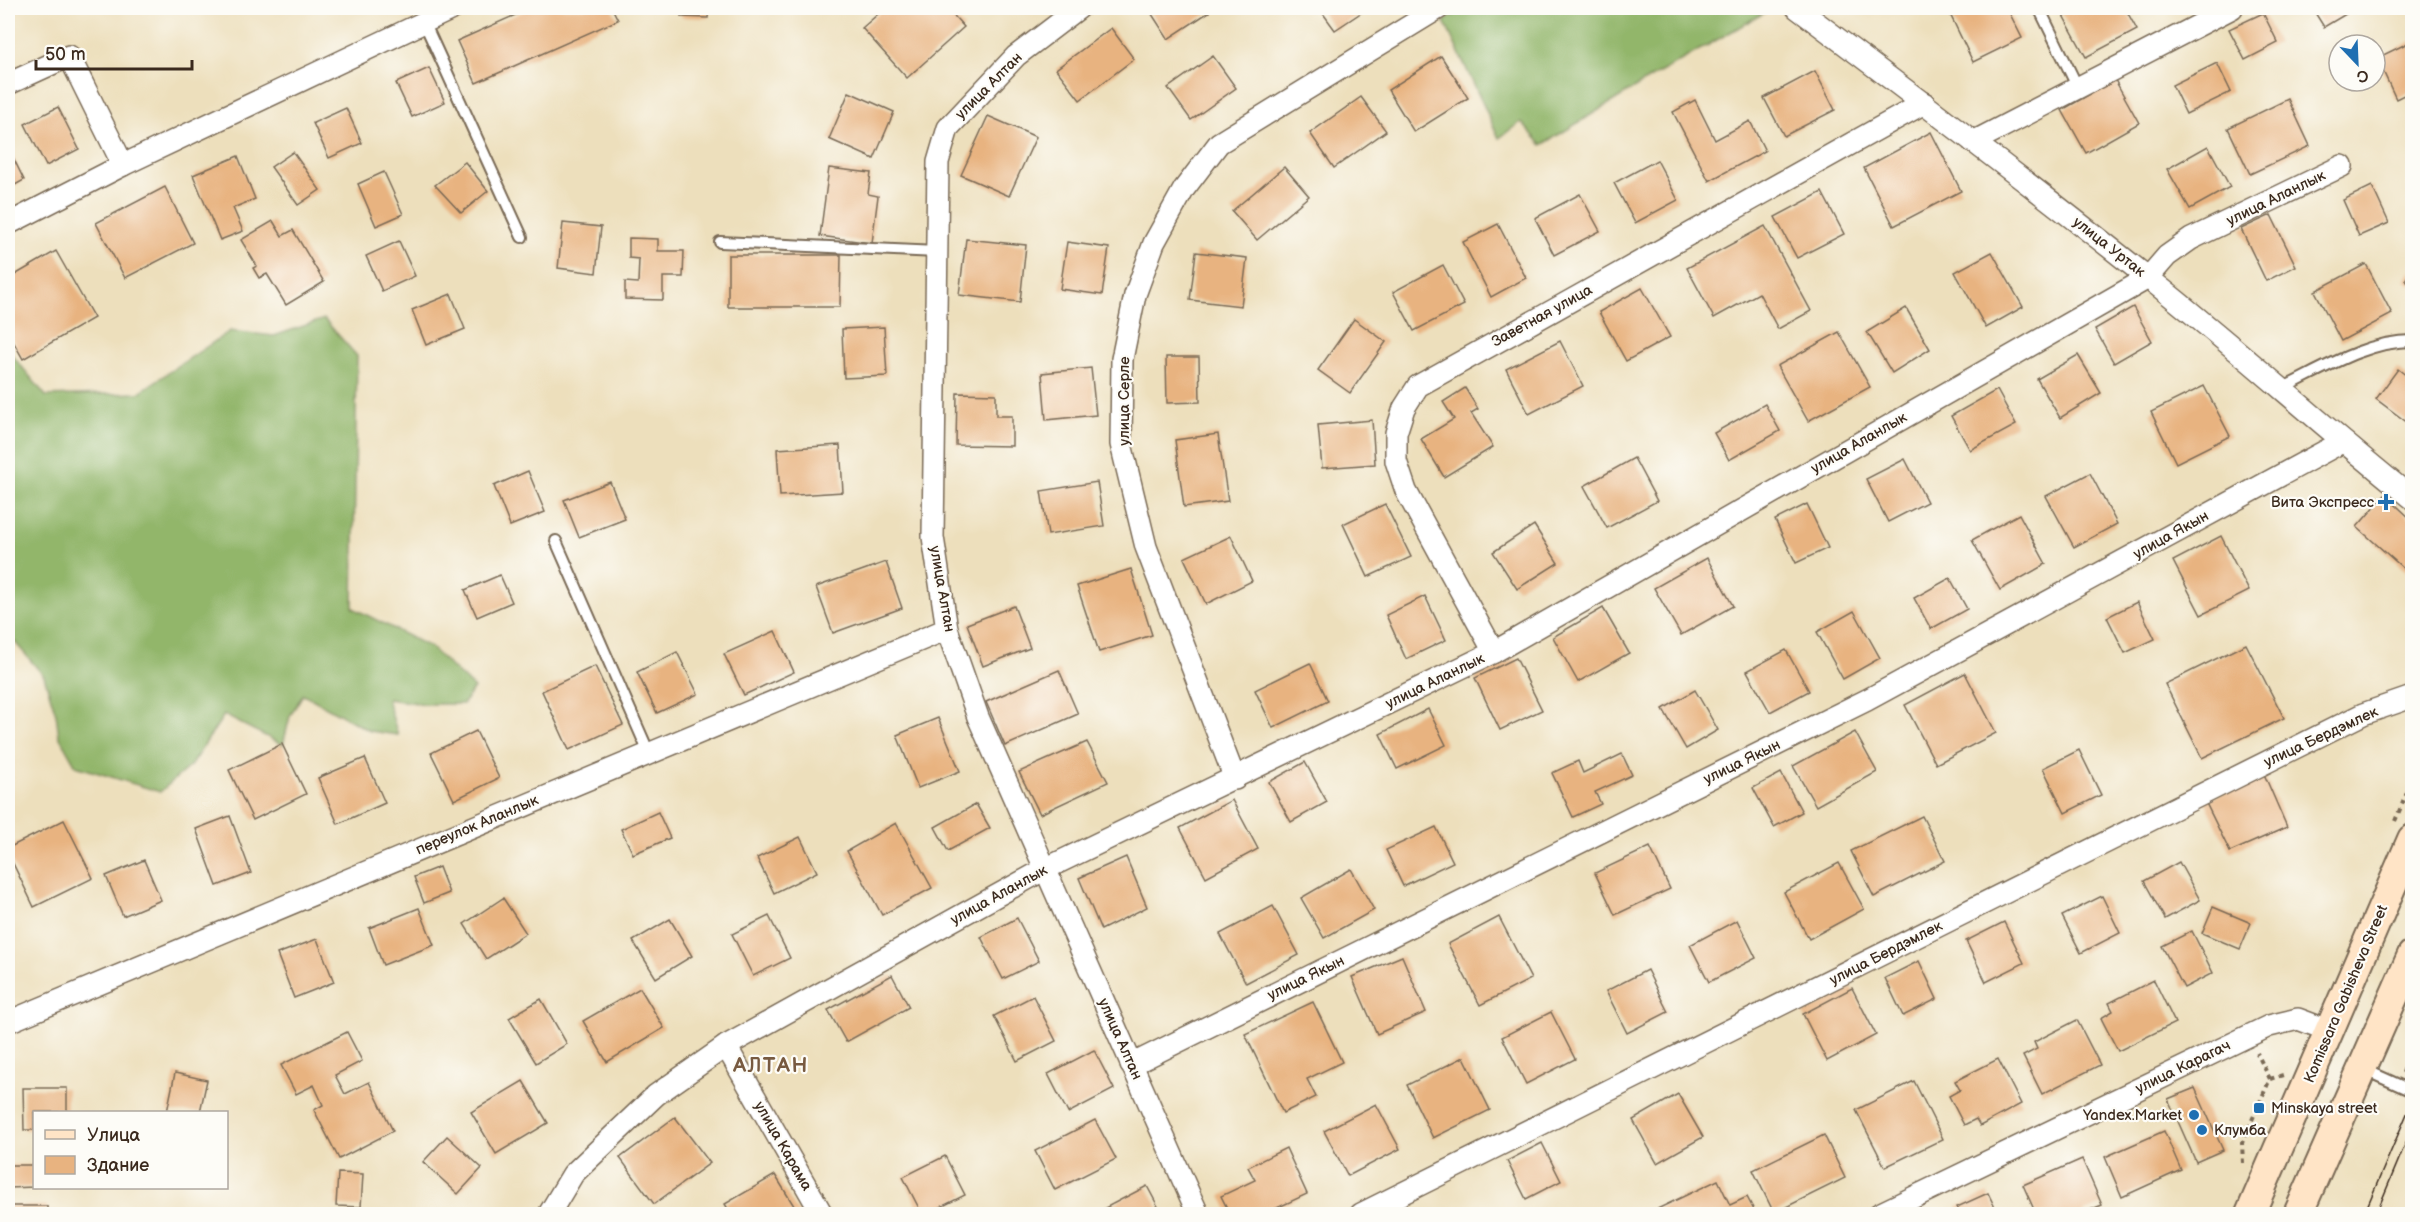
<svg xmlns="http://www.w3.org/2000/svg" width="2420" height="1222" font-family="'Balsamiq Sans',sans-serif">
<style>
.forest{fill:#92b66a;stroke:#667044;stroke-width:1.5}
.building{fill:#e8b380}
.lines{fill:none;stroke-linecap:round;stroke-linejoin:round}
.lane-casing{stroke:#796955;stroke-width:14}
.street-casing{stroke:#796955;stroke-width:24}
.secondary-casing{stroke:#796955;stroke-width:32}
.path{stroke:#796955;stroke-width:4;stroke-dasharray:4.5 4.5;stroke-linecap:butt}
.lane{stroke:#fff;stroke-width:10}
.street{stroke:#fff;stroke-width:21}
.secondary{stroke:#ffe4c6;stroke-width:28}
.tram{stroke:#3b2a1e;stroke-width:1.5}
.poi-dot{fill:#1f6fb2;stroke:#fdfcf7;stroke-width:2}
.labels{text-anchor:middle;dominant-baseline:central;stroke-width:4.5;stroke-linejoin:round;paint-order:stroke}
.street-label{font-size:15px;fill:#3b2a1e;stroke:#fdfcf7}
.poi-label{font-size:15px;fill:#3b2a1e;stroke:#fdfcf7;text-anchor:end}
.district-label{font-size:21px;font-weight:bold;letter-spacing:1.5px;fill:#785a40;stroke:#fdfcf7}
</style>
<rect width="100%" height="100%" fill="#fdfcf7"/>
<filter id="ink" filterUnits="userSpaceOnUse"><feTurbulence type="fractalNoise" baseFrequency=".0167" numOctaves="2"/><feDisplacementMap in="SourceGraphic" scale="12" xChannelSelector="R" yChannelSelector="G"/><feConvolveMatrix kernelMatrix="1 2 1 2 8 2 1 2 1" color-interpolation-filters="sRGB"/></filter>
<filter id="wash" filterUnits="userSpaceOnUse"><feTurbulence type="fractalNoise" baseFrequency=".008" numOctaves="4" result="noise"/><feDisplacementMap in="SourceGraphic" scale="24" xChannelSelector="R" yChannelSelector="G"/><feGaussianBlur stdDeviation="1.35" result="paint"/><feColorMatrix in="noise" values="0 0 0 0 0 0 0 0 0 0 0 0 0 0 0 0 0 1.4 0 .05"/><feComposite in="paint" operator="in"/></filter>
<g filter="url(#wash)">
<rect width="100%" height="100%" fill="#eddfbc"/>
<!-- forest -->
<g class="forest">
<path d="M1465,8H1765L1769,10L1654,76L1542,145L1521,122L1499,138L1444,21Z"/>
<path d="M324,319L357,356L353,608L430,647L474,688L463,704H425L387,699L398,735L370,731L303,694L290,716L283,745L224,715L191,765L160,792L76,766L59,736L56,714L44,676L8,634V350L46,396L138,393L230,331L274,336Z"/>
</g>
<g id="blocks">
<!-- building -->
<g class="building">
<path d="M531,8H612L618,20L476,83L457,41Z"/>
<path d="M682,8H709L708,18L681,17Z"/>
<path d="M885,8H947L964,27L907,78L862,28Z"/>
<path d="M1148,8H1206L1209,12L1168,39Z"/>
<path d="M1319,8H1368L1335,30Z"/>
<path d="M1952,8H2007L2022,38L1973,62L1948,10Z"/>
<path d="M2059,8H2125L2137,30L2086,57Z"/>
<path d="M2312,8H2356L2324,27Z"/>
<path d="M2263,13L2278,43L2245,60L2229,29Z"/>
<path d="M1111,28L1134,59L1080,100L1056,69Z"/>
<path d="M2412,41V91L2396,99L2377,58Z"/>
<path d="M1213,56L1236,88L1191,120L1168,88Z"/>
<path d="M1441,56L1468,98L1414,132L1388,90Z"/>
<path d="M2217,63L2231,92L2186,114L2172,85Z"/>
<path d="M429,68L445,102L412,117L396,83Z"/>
<path d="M1815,71L1835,110L1784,136L1764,98Z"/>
<path d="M2115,80L2139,123L2086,153L2062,110Z"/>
<path d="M849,92L894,112L874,159L829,139Z"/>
<path d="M1361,97L1386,131L1334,168L1310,133Z"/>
<path d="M2288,99L2310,146L2250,174L2228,128Z"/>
<path d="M1695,100L1715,140L1750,121L1765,151L1709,181L1673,112Z"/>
<path d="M58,107L79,149L46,166L25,124Z"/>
<path d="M346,108L362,143L329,158L313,123Z"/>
<path d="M988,116L1036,137L1009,196L961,175Z"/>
<path d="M1931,132L1961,191L1894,226L1864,168Z"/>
<path d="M2208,146L2230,187L2190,209L2167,169Z"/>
<path d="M8,147L24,180L8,189Z"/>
<path d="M293,152L320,190L298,205L271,167Z"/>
<path d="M238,156L255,199L233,208L243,231L220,240L193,175Z"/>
<path d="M1657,160L1678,200L1635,223L1614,183Z"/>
<path d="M465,162L488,191L461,213L435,185Z"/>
<path d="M1284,167L1309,196L1257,240L1232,211Z"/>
<path d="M829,168L871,173L868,194L878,196L872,243L820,236Z"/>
<path d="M384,172L403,214L376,226L358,184Z"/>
<path d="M2372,186L2389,223L2359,236L2343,200Z"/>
<path d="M165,187L193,243L125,278L96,223Z"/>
<path d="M1822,192L1844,234L1797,258L1775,217Z"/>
<path d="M1580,194L1600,231L1554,255L1535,218Z"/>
<path d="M2271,215L2296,266L2266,281L2241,229Z"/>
<path d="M273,221L282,236L293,230L324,282L286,305L267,274L259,278L253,268L257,266L241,240Z"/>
<path d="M563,223L601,227L596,273L558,268Z"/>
<path d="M1498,224L1526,278L1491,297L1463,242Z"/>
<path d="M1765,226L1811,311L1778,329L1759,293L1714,318L1687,268Z"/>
<path d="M629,238L658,239V251H684L683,277H663V300L625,299V282L638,283L639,259L629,258Z"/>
<path d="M966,239L1026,245L1020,302L959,295Z"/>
<path d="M399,241L415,276L382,291L366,256Z"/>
<path d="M1067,242L1109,248L1102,295L1060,289Z"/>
<path d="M56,251L94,318L23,359L8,332V279Z"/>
<path d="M1196,252L1247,258L1241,306L1190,300Z"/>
<path d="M1992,252L2023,307L1986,328L1955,272Z"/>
<path d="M728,255H841L840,307H728Z"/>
<path d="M2366,264L2392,314L2341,341L2315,291Z"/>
<path d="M1443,265L1464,305L1414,331L1393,292Z"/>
<path d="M2412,270V286L2405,280Z"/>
<path d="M1642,288L1670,337L1626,361L1599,312Z"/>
<path d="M451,294L465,329L426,345L412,310Z"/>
<path d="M2133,307L2152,341L2114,363L2095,329Z"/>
<path d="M1906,308L1930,349L1892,373L1867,332Z"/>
<path d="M1354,319L1386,342L1350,393L1318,370Z"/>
<path d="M884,327L887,376L844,378L842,329Z"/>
<path d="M1839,332L1870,387L1808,421L1777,366Z"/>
<path d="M1560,341L1583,386L1529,414L1506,369Z"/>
<path d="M2078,355L2101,393L2060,418L2037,379Z"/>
<path d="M1166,357H1199L1200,402L1167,403Z"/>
<path d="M1091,368L1096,415L1046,420L1042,373Z"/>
<path d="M2398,369L2412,380V426L2376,399Z"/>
<path d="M2204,386L2230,436L2176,463L2151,412Z"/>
<path d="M1465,388L1478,409L1471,413L1493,447L1444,477L1421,439L1454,419L1443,402Z"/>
<path d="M1997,390L2016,425L1970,450L1951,416Z"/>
<path d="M957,393L996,394V416H1012V446L956,445Z"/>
<path d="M1765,404L1780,431L1729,460L1714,433Z"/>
<path d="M1372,420L1375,464L1322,468L1318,425Z"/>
<path d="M1218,434L1228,501L1184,507L1175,440Z"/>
<path d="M840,445L843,492L780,496L777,449Z"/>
<path d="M1634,458L1657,501L1607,528L1584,486Z"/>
<path d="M1905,459L1927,502L1888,522L1866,479Z"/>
<path d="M528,471L545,512L510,526L494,486Z"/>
<path d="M2090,473L2117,524L2074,547L2046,496Z"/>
<path d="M610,482L625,519L579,537L564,500Z"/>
<path d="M1097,482L1104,526L1048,535L1041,491Z"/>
<path d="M2385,495L2412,520V576L2357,527Z"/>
<path d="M1385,504L1411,557L1368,577L1343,524Z"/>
<path d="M1807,504L1828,548L1796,563L1775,520Z"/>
<path d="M2019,514L2046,564L2000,590L1972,540Z"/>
<path d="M1534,525L1558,563L1517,589L1493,552Z"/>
<path d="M1231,536L1252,581L1206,604L1184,558Z"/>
<path d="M2221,536L2249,591L2201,615L2173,561Z"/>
<path d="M1707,558L1733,606L1681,635L1654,588Z"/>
<path d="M886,562L902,608L833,633L816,587Z"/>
<path d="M1131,569L1152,635L1099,652L1077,586Z"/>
<path d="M500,575L512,602L477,617L465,590Z"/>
<path d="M1950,578L1967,609L1931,629L1914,598Z"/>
<path d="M1425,596L1446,640L1406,659L1386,615Z"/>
<path d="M2137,602L2155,639L2125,653L2107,617Z"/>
<path d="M1014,606L1030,648L983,666L967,624Z"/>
<path d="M1603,608L1629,653L1578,682L1553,637Z"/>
<path d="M1854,611L1880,658L1843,679L1817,632Z"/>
<path d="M775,631L794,672L744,695L724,654Z"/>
<path d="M2246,644L2284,718L2202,758L2165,684Z"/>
<path d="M1786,650L1809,691L1770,712L1747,671Z"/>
<path d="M677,652L698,694L657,713L637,672Z"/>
<path d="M1516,658L1542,710L1500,730L1475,678Z"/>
<path d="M1310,663L1328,701L1273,728L1255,690Z"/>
<path d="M595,666L623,725L569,750L542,691Z"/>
<path d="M1059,670L1078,714L1005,746L986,702Z"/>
<path d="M1965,673L1996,733L1936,764L1905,705Z"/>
<path d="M1695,690L1718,730L1686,749L1663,709Z"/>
<path d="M1428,709L1446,745L1397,769L1380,734Z"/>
<path d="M938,718L960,771L918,788L897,735Z"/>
<path d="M476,731L499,778L454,800L431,753Z"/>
<path d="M1855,732L1877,772L1816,806L1793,766Z"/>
<path d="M1087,742L1108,782L1040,814L1019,772Z"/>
<path d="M282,744L306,794L253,820L229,770Z"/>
<path d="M2079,750L2101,795L2065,813L2043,768Z"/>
<path d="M1622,754L1632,775L1595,792L1601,804L1573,817L1552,773L1578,761L1583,773Z"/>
<path d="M365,758L385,803L338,824L318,778Z"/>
<path d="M1305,762L1327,802L1291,822L1269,782Z"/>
<path d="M1781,773L1802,812L1774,827L1753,788Z"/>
<path d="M2264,774L2287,827L2230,852L2205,801Z"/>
<path d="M1232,800L1258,849L1206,877L1180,828Z"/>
<path d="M976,804L990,828L948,851L935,827Z"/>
<path d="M658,812L670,838L633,854L621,829Z"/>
<path d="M230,816L251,873L217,886L196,829Z"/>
<path d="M1922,816L1945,861L1874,897L1851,851Z"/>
<path d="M64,820L93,878L34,907L8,853V848Z"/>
<path d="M896,823L932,888L882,915L847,851Z"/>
<path d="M1436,827L1453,862L1403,886L1386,850Z"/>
<path d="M800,837L817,872L774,893L757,858Z"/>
<path d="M1650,847L1670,889L1615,915L1595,873Z"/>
<path d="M1126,857L1147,907L1101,930L1079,878Z"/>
<path d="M144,860L161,900L123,916L106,876Z"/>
<path d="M2179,862L2200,900L2165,919L2144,881Z"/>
<path d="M1839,863L1864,909L1809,939L1784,892Z"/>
<path d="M439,867L449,893L424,903L414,877Z"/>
<path d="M1351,869L1374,910L1324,938L1301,898Z"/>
<path d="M2102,896L2120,933L2081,953L2062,916Z"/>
<path d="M503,898L526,933L486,959L464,924Z"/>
<path d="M1273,906L1299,955L1246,983L1220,934Z"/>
<path d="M2213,907L2251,923L2240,949L2202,933Z"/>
<path d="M419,908L434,945L383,965L369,928Z"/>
<path d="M769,916L790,958L753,976L732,934Z"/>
<path d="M1499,917L1531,979L1480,1005L1448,944Z"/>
<path d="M1017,918L1039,961L1003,979L981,937Z"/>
<path d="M670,919L692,956L656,978L633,941Z"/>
<path d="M1737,920L1756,958L1709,982L1690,945Z"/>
<path d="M2004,922L2024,963L1986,982L1966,941Z"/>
<path d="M2192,931L2213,973L2184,988L2162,946Z"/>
<path d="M317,939L334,982L294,998L277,954Z"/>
<path d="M1402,956L1426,1012L1377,1034L1352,977Z"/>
<path d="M1919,961L1937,999L1903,1016L1885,978Z"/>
<path d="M1647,970L1668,1012L1627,1033L1606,991Z"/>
<path d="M892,975L909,1007L846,1042L828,1010Z"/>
<path d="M2154,980L2175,1023L2118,1051L2101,1018L2113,1011L2109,1003Z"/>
<path d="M640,988L664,1028L607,1062L583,1021Z"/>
<path d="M1852,988L1876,1035L1827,1061L1803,1014Z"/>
<path d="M1033,996L1056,1041L1017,1061L994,1016Z"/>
<path d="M541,999L567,1044L536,1063L509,1018Z"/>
<path d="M1313,1002L1342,1062L1307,1079L1316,1097L1283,1113L1245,1034Z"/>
<path d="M1551,1012L1575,1059L1526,1084L1502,1037Z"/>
<path d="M2077,1020L2100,1065L2042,1094L2023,1056L2037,1049L2034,1042Z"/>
<path d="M347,1032L362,1061L335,1075L345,1094L369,1082L393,1131L339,1159L314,1110L323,1105L314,1085L296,1094L281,1065Z"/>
<path d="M1094,1050L1114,1089L1068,1113L1048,1074Z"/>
<path d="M1464,1057L1490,1110L1433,1138L1407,1085Z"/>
<path d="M1998,1059L2021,1104L1980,1126L1976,1119L1964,1125L1949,1096L1960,1090L1955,1081Z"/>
<path d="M175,1073L207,1080L200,1112H167Z"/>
<path d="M523,1081L548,1123L496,1154L471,1112Z"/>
<path d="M1914,1081L1943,1139L1885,1167L1856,1110Z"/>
<path d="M23,1088H67V1112H34V1130H24Z"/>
<path d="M2195,1088L2223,1150L2196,1162L2168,1099Z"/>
<path d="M1678,1094L1703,1137L1657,1163L1633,1120Z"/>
<path d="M1376,1104L1400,1149L1348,1176L1324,1131Z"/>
<path d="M675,1117L710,1163L654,1204L620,1158Z"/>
<path d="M1095,1120L1116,1159L1055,1190L1035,1151Z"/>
<path d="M2164,1131L2181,1170L2122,1197L2105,1157Z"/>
<path d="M1824,1135L1845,1178L1774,1213L1753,1170Z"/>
<path d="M447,1136L482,1168L458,1194L423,1162Z"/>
<path d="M1542,1143L1561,1181L1526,1199L1507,1161Z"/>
<path d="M1286,1148L1307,1194L1264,1214H1230L1221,1196L1255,1180L1248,1167Z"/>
<path d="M945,1156L965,1195L927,1214H922L903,1177Z"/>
<path d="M2082,1159L2102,1205L2080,1214H2036L2023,1185Z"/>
<path d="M9,1165H34V1187L9,1188Z"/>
<path d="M338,1173L363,1174L361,1207L336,1206Z"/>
<path d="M775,1175L799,1214H731L725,1204Z"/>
<path d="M1718,1180L1730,1205L1747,1197L1756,1214H1657L1655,1210Z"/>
<path d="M1147,1186L1162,1214H1106L1103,1209Z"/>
<path d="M1988,1193L1998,1214H1961L1957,1207Z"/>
<rect x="8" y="1206" width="39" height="8"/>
</g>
</g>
</g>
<g filter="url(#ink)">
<use href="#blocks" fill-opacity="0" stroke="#796955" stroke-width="1.5"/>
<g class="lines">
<defs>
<g id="lane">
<path d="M2039,8L2078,88"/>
<path d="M424,22L522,237"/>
<path d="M720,242L937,252"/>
<path d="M2281,389C2321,370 2366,341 2412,341"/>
<path d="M556,541L649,753"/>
<path d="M2363,1069L2412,1091"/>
</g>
<g id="street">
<path d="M1079,8L1016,56L948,128L938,162L933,537L947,629L978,717L1198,1214"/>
<path d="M1797,8C1914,96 2032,185 2147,277C2237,348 2322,426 2412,498"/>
<path d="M8,84L69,56L123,165"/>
<path d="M1973,142L2232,8"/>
<path d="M8,224L123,165L454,8"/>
<path d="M1494,652L1406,491L1396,461V433L1404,408L1418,386L1924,103"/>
<path d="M1235,779L1146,547L1121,444L1122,359L1135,295L1154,243L1184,189L1219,143L1439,8"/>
<path d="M8,1022L947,629"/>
<path d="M726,1046L822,1214"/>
<path d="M1131,1065L1867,700L2342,442"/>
<path d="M549,1214L573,1174L656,1095L726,1046L1045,869L1494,652L2148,278L2167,256L2191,239L2342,166"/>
<path d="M1361,1214L2363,714L2412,697"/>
<path d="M1879,1214L2269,1026L2298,1019L2330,1031"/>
</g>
<g id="secondary">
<path d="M2250,1214L2412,839"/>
<path d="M2298,1214L2412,955"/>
</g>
</defs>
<!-- lane casing -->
<use href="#lane" class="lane-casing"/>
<!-- street casing -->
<use href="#street" class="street-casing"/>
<!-- secondary casing -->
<use href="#secondary" class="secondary-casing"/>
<!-- path -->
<g class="path">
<path d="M2395,821L2412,781"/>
<path d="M2403,1073L2412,1048"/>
<path d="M2270,1079L2283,1075"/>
<path d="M2243,1163L2242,1143L2270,1079L2257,1053"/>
</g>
<!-- lane -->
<use href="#lane" class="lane"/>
<!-- street -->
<use href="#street" class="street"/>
<!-- secondary -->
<use href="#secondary" class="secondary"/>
<!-- tram -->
<g class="tram">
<path d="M2364,1214L2412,1102"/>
<path d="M2376,1214L2412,1128"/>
</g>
</g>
</g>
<!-- markers -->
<g class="poi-dot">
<path d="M2383 493h6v6h6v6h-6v6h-6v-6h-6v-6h6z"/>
<rect x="2253" y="1102" width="12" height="12" rx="3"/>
<circle cx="2194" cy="1115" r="6"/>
<circle cx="2202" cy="1130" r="6"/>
</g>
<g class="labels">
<!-- street labels -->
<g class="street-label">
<text transform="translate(989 86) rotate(-45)">улица Алтан</text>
<text transform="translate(2276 198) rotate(-26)">улица Аланлык</text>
<text transform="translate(2109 247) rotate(38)">улица Уртак</text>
<text transform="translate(1542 316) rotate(-29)">Заветная улица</text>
<text transform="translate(1124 401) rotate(-90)">улица Серле</text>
<text transform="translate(1859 443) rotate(-30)">улица Аланлык</text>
<text transform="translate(2171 535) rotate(-29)">улица Якын</text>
<text transform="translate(942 589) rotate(80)">улица Алтан</text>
<text transform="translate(1435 681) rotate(-26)">улица Аланлык</text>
<text transform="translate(2321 737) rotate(-25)">улица Бердэмлек</text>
<text transform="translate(1742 762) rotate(-26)">улица Якын</text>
<text transform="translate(477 825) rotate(-23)">переулок Аланлык</text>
<text transform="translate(999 895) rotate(-29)">улица Аланлык</text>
<text transform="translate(1886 953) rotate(-27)">улица Бердэмлек</text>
<text transform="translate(1306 978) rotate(-26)">улица Якын</text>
<text transform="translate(2346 994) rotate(-67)">Komissara Gabisheva Street</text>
<text transform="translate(1120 1039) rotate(66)">улица Алтан</text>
<text transform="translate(2183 1067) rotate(-26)">улица Карагач</text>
<text transform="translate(783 1146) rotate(60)">улица Карама</text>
</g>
<!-- poi labels -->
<g class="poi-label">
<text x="2374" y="502">Вита Экспресс</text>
<text x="2271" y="1108" text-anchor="start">Minskaya street</text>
<text x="2182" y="1115">Yandex.Market</text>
<text x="2214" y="1130" text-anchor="start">Клумба</text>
</g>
<!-- district labels -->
<g class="district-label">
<text x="771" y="1065">АЛТАН</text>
</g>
</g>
<!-- margin -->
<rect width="2420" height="1222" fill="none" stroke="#fdfcf7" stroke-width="30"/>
<!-- legend -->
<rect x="33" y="1111" width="195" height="78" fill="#fdfcf7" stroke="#afa8a0" stroke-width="1.5"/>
<rect x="45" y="1130" width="30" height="9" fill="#ffe4c6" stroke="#afa8a0" stroke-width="1.5"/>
<text x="87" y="1141" font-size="18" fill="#3b2a1e">Улица</text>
<rect x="45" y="1156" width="30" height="18" fill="#e8b380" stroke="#afa8a0" stroke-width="1.5"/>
<text x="87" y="1171" font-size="18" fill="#3b2a1e">Здание</text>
<!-- north arrow -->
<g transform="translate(2357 63) rotate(157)"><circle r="28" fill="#fdfcf7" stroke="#afa8a0" stroke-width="1.5"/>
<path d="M0-4.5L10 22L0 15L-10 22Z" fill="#1f6fb2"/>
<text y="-9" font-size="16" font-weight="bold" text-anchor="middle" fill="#3b2a1e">С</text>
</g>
<!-- scale -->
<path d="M36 60v9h156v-9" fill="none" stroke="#3b2a1e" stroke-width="3"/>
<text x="45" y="60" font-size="18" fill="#3b2a1e" stroke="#fdfcf7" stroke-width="4.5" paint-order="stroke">50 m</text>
</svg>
